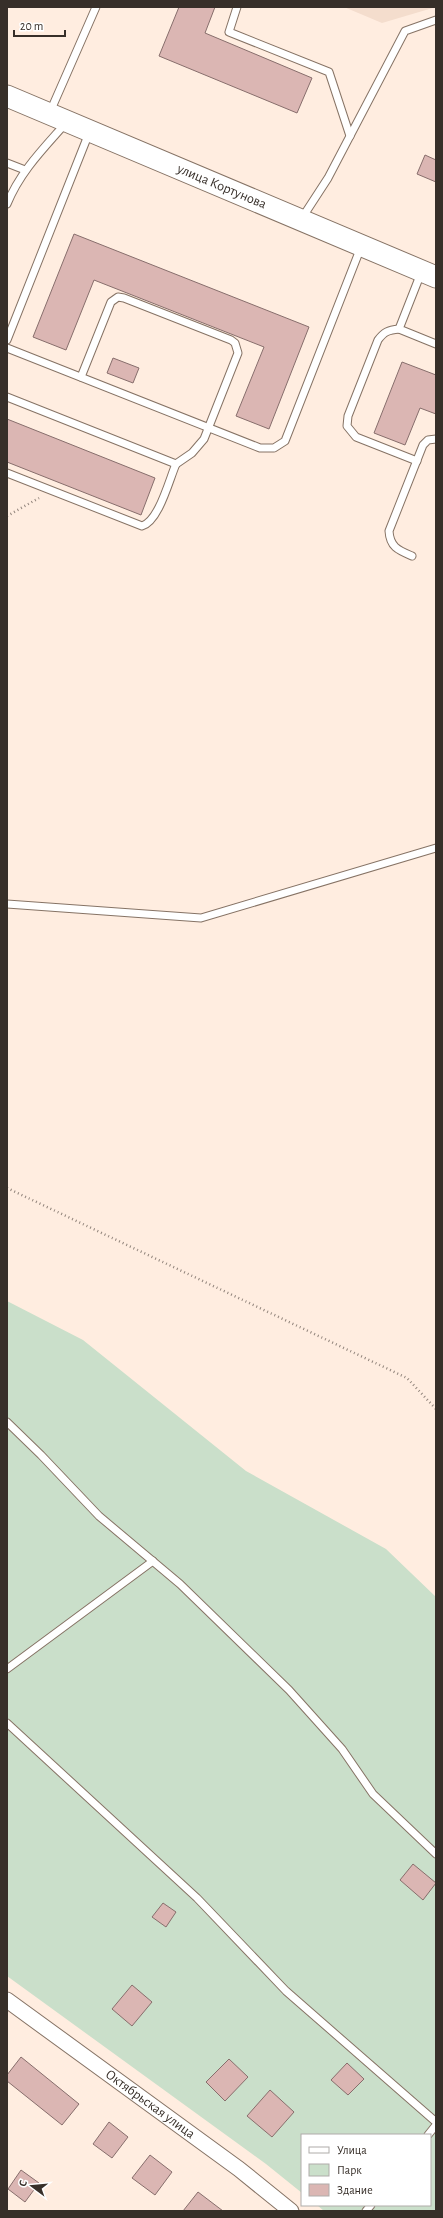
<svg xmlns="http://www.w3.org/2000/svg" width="443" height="2218" font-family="'Alegreya Sans',sans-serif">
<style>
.built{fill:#f4ddcd}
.green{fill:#cadfca}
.building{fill:#dbb6b3;stroke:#876e6c}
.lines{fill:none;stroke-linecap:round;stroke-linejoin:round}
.lane-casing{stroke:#867365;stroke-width:9}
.street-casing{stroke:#867365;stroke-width:17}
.secondary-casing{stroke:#867365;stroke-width:23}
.path{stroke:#92857c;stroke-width:2.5;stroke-dasharray:1 3;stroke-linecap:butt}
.lane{stroke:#fff;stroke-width:7}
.street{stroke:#fff;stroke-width:15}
.secondary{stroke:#fff;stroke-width:21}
.labels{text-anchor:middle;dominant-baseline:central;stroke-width:4;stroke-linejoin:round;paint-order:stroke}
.street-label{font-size:14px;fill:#372f29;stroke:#fff}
</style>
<rect width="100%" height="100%" fill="#ffede0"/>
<!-- built -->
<path class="built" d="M344,7H436L382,23Z"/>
<!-- green -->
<path class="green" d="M7,1301L83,1340L246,1471L386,1549L436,1597V2211H324L317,2205H430V2135H302V2193L266,2164L7,1976Z"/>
<!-- building -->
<g class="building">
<path d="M179,7H215L205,33L312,78L297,113L159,56Z"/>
<path d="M425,155L436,160V182L417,174Z"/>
<path d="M74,234L309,327L269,429L236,416L264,347L94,280L66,350L33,337Z"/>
<path d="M113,358L139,368L133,383L107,373Z"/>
<path d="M402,362L436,375V414L420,408L405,445L374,433Z"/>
<path d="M7,419L155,478L141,515L7,462Z"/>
<path d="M413,1864L436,1883L423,1900L400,1880Z"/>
<path d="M163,1903L176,1912L166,1927L152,1917Z"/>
<path d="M132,1985L152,2002L132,2026L112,2009Z"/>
<path d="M21,2057L79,2104L62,2125L7,2081V2075Z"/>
<path d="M229,2059L248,2077L225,2101L206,2082Z"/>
<path d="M347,2063L364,2079L348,2095L331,2080Z"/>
<path d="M270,2090L294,2112L272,2137L247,2116Z"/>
<path d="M109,2122L128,2137L112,2158L93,2144Z"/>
<path d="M150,2155L172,2172L155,2195L132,2178Z"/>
<path d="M21,2170L39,2183L25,2202L8,2189Z"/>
<path d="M198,2192L223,2211H183Z"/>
</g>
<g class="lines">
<defs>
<g id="lane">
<path d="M237,7L229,32L329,72L350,136"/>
<path d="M50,112L96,7"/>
<path d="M7,163L25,170"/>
<path d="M7,204C20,172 43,149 65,124"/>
<path d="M302,218L328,178L405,31L436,20"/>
<path d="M421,273L399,329L436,344"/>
<path d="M399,329C388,330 384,332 378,340L348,416L347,426L356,437L417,461"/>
<path d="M7,340L89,133"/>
<path d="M7,348L260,448H274L285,441L361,247"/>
<path d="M81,377L111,302L118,297L124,298L231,340L235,343L238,353L204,439L192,453L176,464"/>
<path d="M7,397L176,464C169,480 159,521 142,526L7,473"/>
<path d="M412,556C398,550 390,547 389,531L423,445L428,440L436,439"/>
<path d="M7,904L201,918L436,848"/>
<path d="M7,1422L41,1455L99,1516L180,1584L289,1690L342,1749L373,1794L436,1854"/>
<path d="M7,1669L153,1561"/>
<path d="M7,1723L197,1898L286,1991L436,2122"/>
<path d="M428,2135L436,2125"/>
<path d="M366,2211L371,2205"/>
</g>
<g id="street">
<path id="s1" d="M7,2000L239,2169L291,2211"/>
</g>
<g id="secondary">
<path id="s2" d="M7,96L436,277"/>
</g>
</defs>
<!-- lane casing -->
<use href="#lane" class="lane-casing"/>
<!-- street casing -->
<use href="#street" class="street-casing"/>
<!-- secondary casing -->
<use href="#secondary" class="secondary-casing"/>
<!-- path -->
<g class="path">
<path d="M7,516L39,498"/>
<path d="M7,1188L407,1378L436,1409"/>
</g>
<!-- lane -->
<use href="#lane" class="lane"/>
<!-- street -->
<use href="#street" class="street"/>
<!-- secondary -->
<use href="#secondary" class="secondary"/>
</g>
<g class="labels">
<!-- street labels -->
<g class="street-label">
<text stroke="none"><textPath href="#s2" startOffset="233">улица Кортунова</textPath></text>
<text stroke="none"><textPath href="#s1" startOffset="177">Октябрьская улица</textPath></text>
</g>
</g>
<!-- border -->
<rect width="443" height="2218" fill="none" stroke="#372f29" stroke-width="16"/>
<!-- legend -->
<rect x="301" y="2134" width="130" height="72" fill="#ffffff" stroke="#afaca9"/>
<rect x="309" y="2147" width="20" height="6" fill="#ffffff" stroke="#afaca9"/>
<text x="337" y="2154" font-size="12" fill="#372f29">Улица</text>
<rect x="309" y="2164" width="20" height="12" fill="#cadfca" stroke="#afaca9"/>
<text x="337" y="2174" font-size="12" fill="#372f29">Парк</text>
<rect x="309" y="2184" width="20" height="12" fill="#dbb6b3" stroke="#afaca9"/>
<text x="337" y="2194" font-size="12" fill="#372f29">Здание</text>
<!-- north arrow -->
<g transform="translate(32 2186) rotate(286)" stroke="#ffffff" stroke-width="3" paint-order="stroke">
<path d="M0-3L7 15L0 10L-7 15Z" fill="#372f29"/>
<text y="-6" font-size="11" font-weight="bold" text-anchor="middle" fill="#372f29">С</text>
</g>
<!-- scale -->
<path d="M14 30v6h51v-6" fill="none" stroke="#372f29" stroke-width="2"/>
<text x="20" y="30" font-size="12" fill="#372f29" stroke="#ffffff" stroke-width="3" paint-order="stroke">20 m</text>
</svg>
